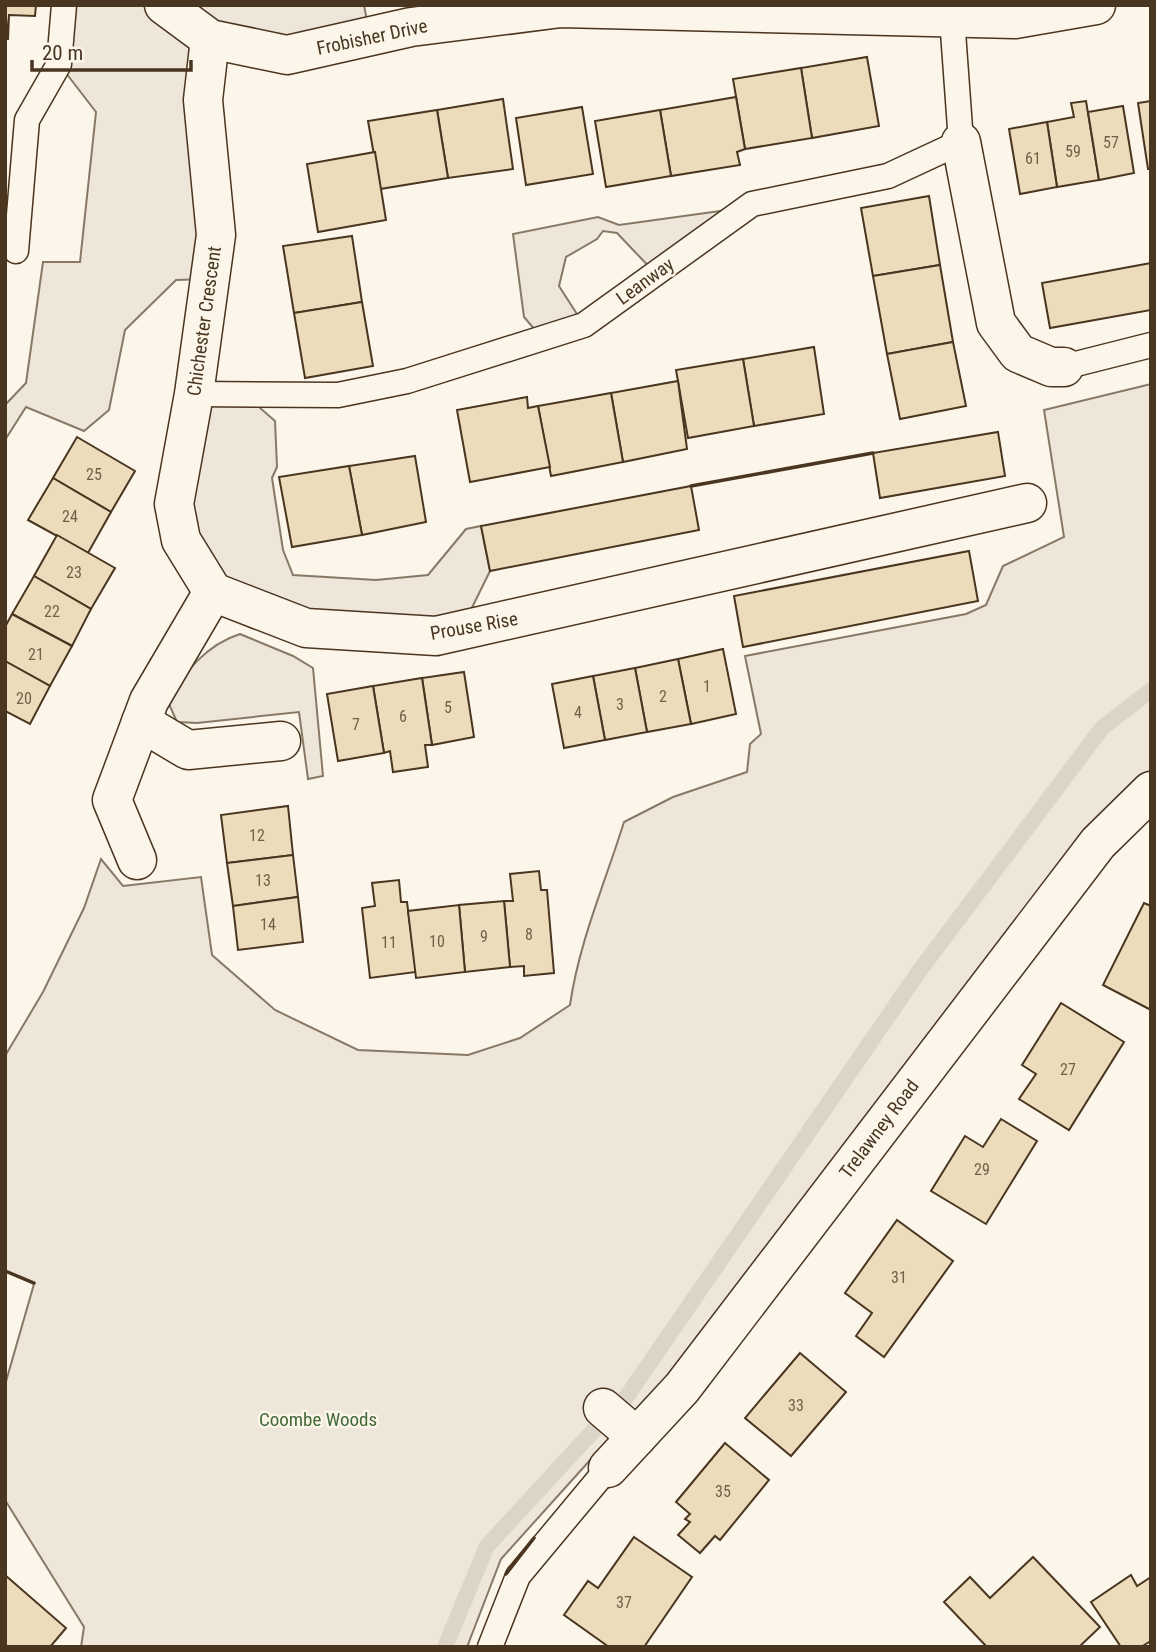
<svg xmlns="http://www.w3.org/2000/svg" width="1156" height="1652" font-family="'Roboto Condensed',sans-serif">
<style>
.green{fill:#ede6d9;stroke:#887966;stroke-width:2}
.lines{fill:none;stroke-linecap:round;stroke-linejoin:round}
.stream{stroke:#dcd4c6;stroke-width:16}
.building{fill:#ecdcbc;stroke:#4a3520;stroke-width:2}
.service-casing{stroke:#4a3520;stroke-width:27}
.minor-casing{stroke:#4a3520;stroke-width:41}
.service{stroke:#fbf6e9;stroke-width:24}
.minor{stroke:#fbf6e9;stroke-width:38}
.wall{stroke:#4a3520;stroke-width:3.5}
.labels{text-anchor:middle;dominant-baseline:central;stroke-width:5;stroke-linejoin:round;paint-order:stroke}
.number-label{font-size:16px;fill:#725f47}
.street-label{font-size:19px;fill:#4a3520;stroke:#fbf6e9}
.park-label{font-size:19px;fill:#436837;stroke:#fbf6e9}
</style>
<rect width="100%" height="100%" fill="#fbf6e9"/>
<!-- green -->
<g class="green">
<path d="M64,5H364L370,37L210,39L209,279L176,280L125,330L109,410L84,431L26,407L5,440V405L26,383L43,262H80L96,112L59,64Z"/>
<path d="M749,207L655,273L617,233L603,231L597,239L566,257L559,286L584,325L542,338L524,317L513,234L598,217L619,225Z"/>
<path d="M1151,384V791L637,1437L601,1448L501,1559L467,1647H81L84,1627L5,1500V1385L34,1284L5,1271V1056L43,992L84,908L101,859L123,886L201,877L212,955L275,1010L358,1050L468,1055L520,1038L570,1005C579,942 605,883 624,822L673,797L747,772L750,744L761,734L745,656L966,614L986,605L1003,566L1064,537L1044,410Z"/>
<path d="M194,394L245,395L275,421L277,467L272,478L283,550L293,575L376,580L428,575L466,529L481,526L490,571L460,632L436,636L213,592L181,540Z"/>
<path d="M240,634L293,656L313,668L323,776L308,779L299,712L197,723L177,722L169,704C181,673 208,644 240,634Z"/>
</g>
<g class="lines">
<!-- stream -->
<g class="stream">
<path d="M625,1399L920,970L1102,728L1151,690"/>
<path d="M445,1647L487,1546L594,1430"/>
</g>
</g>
<!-- building -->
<g class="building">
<path d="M5,5H36L35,16L9,15L8,40Z"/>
<path d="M867,57L879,126L812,138L801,68Z"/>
<path d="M801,68L812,138L745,149L733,79Z"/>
<path d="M736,97L745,149L737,152L740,165L671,176L660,110Z"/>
<path d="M503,99L513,169L448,178L437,110Z"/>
<path d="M1086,101L1099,180L1057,187L1047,122L1074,117L1071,103Z"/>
<path d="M1151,101V169H1148L1138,103Z"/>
<path d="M1123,106L1134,173L1099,180L1088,112Z"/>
<path d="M582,107L593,174L526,185L516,118Z"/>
<path d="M437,110L448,178L380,189L368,121Z"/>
<path d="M660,110L671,176L606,187L595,121Z"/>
<path d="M1047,122L1057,187L1020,194L1009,129Z"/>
<path d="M375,152L386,220L318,232L307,164Z"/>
<path d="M929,196L940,265L873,276L861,208Z"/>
<path d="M352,236L362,302L294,313L283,246Z"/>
<path d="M1151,263V310L1050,328L1042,283Z"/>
<path d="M940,265L953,342L887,354L873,276Z"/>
<path d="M362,302L373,366L305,378L294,313Z"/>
<path d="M953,342L966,406L900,419L887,354Z"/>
<path d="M814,347L824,414L754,426L743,359Z"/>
<path d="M743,359L754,426L688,438L676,370Z"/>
<path d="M678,381L687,449L623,462L611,393Z"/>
<path d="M611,393L623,462L551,476L538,406Z"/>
<path d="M527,397L528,408L538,406L550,467L470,482L457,410Z"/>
<path d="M998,432L1005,476L880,498L873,453Z"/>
<path d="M77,437L135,471L111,512L53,478Z"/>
<path d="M415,456L426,522L362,535L349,466Z"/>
<path d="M349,466L362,535L292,547L279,477Z"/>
<path d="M53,478L111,512L88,553L28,520Z"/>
<path d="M691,486L699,530L490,571L481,526Z"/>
<path d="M57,535L115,568L91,609L34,576Z"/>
<path d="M969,551L978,601L743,647L734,596Z"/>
<path d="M34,576L91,609L72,646L12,614Z"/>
<path d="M12,614L72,646L50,686L5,661V627Z"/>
<path d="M723,649L736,714L691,724L678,659Z"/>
<path d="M678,659L691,724L647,732L635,668Z"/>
<path d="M5,661L50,686L30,724L5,711Z"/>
<path d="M635,668L647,732L605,740L593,676Z"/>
<path d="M464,672L474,737L432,745L422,678Z"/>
<path d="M593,676L605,740L564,748L552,684Z"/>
<path d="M422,678L432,745H425L428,767L393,772L390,751L384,753L373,686Z"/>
<path d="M373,686L384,753L338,761L327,694Z"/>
<path d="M288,806L293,855L227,863L221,815Z"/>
<path d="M293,855L298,897L233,906L227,863Z"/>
<path d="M539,871L541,890H547L554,973L524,976V966L510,967L504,901H513L510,874Z"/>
<path d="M399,880L401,902H407L416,972L370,978L362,908L375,906L372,883Z"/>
<path d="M298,897L303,942L238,950L233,906Z"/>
<path d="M504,901L510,967L465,972L459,905Z"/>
<path d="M1144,903L1151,906V1010L1103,985Z"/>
<path d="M459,905L465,972L416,978L408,911Z"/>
<path d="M1061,1003L1124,1042L1069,1130L1019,1099L1036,1074L1022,1065Z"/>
<path d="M1001,1119L1037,1141L986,1224L931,1191L965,1136L983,1147Z"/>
<path d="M897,1220L953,1261L884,1357L856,1336L872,1313L845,1293Z"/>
<path d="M800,1353L846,1392L791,1456L745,1418Z"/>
<path d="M725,1443L769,1480L720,1540L715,1536L700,1553L678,1535L690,1522L685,1519L690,1514L676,1502Z"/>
<path d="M634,1537L692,1577L644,1647H609L564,1615L588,1581L598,1588Z"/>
<path d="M1033,1557L1100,1627L1079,1647H987L944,1602L970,1577L990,1598Z"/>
<path d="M5,1575L66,1628L50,1647H5Z"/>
<path d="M1131,1575L1137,1586L1151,1577V1645L1149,1642L1141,1647H1121L1091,1602Z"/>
</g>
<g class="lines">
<defs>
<g id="service">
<path d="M16,251L27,120L59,64L64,5"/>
<path d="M1064,367L1151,345"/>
<path d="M194,394L338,395L407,381L584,325L752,204L888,176L961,142L952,18"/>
<path d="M490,1647L518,1576L608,1468"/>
</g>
<g id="minor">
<path d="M164,5L210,39L287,55L411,27L561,8L1015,19L1096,5"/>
<path d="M210,39L203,100L216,235L194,394L174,504L181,540L213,592"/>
<path d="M961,142L996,323L1018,353L1051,367H1064"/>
<path d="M213,592L306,628L436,636L1027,503"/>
<path d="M141,722L188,750L281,741"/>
<path d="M137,860L112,800L149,701L213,592"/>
<path d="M603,1408L637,1437"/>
<path d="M608,1468L682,1388L1098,843L1151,791"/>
</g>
</defs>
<!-- service casing -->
<use href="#service" class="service-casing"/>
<!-- minor casing -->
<use href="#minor" class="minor-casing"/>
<!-- service -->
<use href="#service" class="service"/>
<!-- minor -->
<use href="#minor" class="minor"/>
<!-- wall -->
<g class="wall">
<path d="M691,486L873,453"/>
<path d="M5,1271L34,1283"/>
<path d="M506,1574L534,1538"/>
</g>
</g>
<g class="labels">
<!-- number labels -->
<g class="number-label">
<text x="1111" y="142">57</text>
<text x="1073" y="151">59</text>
<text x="1033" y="158">61</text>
<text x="94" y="474">25</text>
<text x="70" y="516">24</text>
<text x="74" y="572">23</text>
<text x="52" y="611">22</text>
<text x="36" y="654">21</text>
<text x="707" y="686">1</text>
<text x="663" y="696">2</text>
<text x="24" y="698">20</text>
<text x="620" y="704">3</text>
<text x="448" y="707">5</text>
<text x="578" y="712">4</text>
<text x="403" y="716">6</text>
<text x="356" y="724">7</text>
<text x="257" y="835">12</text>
<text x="263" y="880">13</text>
<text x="268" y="924">14</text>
<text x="529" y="934">8</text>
<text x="484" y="936">9</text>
<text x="437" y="941">10</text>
<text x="389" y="942">11</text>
<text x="1068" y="1069">27</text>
<text x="982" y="1169">29</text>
<text x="899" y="1277">31</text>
<text x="796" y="1405">33</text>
<text x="723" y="1491">35</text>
<text x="624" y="1602">37</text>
</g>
<!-- street labels -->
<g class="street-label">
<text transform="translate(372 37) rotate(-12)">Frobisher Drive</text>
<text transform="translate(645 281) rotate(-36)">Leanway</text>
<text transform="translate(204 321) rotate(-82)">Chichester Crescent</text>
<text transform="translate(474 626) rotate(-10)">Prouse Rise</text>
<text transform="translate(879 1129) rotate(-53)">Trelawney Road</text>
</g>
<!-- park labels -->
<g class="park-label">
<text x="318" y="1419">Coombe Woods</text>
</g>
</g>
<!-- border -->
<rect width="1156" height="1652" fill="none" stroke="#4a3520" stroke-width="14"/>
<!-- scale -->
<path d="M32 60v10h159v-10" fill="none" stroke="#4a3520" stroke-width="3.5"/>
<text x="42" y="60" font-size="21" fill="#4a3520" stroke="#fbf6e9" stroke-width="5" paint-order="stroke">20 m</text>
</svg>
